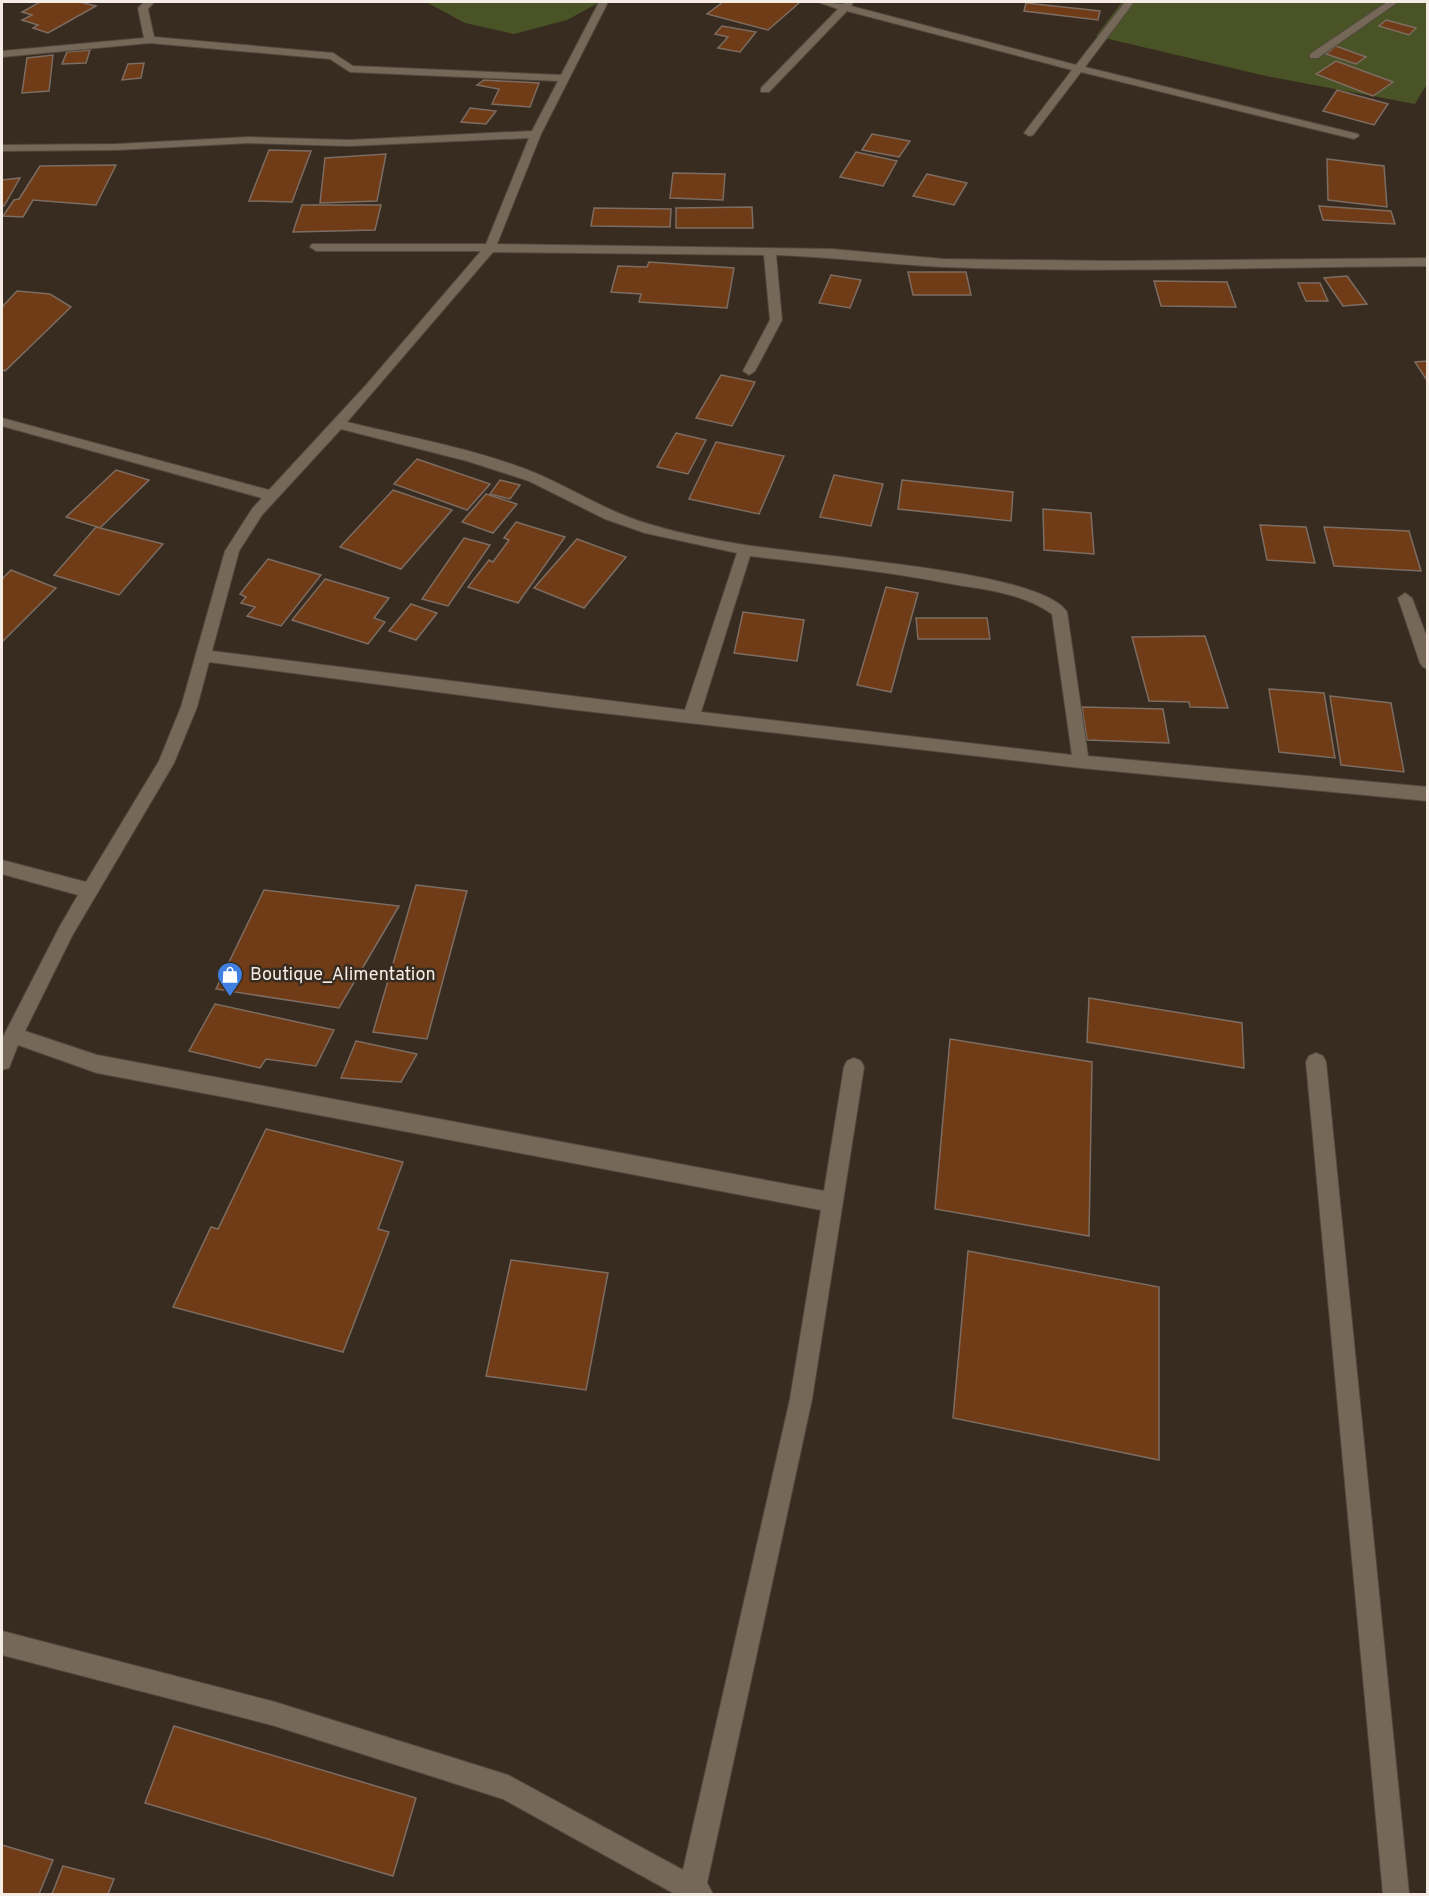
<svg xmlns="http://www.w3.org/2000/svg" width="1429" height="1896" font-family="Overpass,sans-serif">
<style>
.green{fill:#4a5326}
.building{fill:#6f3c17;stroke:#7d6c61;stroke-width:1.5}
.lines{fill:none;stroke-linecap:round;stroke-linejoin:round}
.minor-casing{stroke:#52483e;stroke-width:2}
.minor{fill:#756859;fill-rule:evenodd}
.labels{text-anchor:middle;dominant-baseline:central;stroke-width:5;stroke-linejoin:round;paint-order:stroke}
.poi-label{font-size:18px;fill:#f5ede5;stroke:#382c20;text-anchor:start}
</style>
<rect width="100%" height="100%" fill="#382c20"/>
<!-- green -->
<g class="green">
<path d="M426,2H600L567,20L514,34L465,23Z"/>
<path d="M1122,2H1427V84L1415,104L1266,76L1096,36Z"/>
</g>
<!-- building -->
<g class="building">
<path d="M40,2H80L96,6L48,33L33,28L38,25L22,20L32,15L22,12Z"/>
<path d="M723,2H800L768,30L707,14Z"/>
<path d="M1026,3L1100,11L1098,20L1024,11Z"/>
<path d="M1386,20L1416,28L1409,35L1379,26Z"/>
<path d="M722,26L756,32L740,52L718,48L728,37L715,34Z"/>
<path d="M1336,46L1366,57L1356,64L1326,54Z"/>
<path d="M90,50L86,63L62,64L67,52Z"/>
<path d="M53,55L49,91L22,93L27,58Z"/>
<path d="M1336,61L1393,82L1373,96L1316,74Z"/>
<path d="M144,63L141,78L122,80L128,64Z"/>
<path d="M484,80L539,83L530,107L492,104L499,89L477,85Z"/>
<path d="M1337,90L1388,104L1374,125L1323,111Z"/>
<path d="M470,108L496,111L486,124L461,122Z"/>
<path d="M872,134L910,141L899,157L862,150Z"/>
<path d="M269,150L311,151L292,202L249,201Z"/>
<path d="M856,152L897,161L883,186L840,177Z"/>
<path d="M386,154L377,201L320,203L325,158Z"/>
<path d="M1327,159L1384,166L1387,207L1328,200Z"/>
<path d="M116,165L96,205L33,200L23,217L3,216L14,200L19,199L40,166Z"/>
<path d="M673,173L725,174L723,200L670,198Z"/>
<path d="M927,174L967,183L954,205L913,196Z"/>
<path d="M20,178L4,206H2V180Z"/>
<path d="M302,205H381L375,230L293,232Z"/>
<path d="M1319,206L1391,211L1395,224L1323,220Z"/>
<path d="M752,207L753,228H676V208Z"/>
<path d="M594,208L671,209L670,227L591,226Z"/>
<path d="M649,262L734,268L727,308L639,302L641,294L611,292L618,266L647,267Z"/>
<path d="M908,272H966L971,295H913Z"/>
<path d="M831,275L861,280L850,308L819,303Z"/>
<path d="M1347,276L1367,304L1343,306L1324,278Z"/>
<path d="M1154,281L1227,282L1236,307L1161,306Z"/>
<path d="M1298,283H1320L1328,301H1306Z"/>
<path d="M17,291L50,294L71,307L5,371L2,369V307Z"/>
<path d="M1428,361V382L1415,362Z"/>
<path d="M721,375L755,382L732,426L696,418Z"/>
<path d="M676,433L706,440L688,474L657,467Z"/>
<path d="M716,442L784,456L759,514L689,499Z"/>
<path d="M417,459L490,484L467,510L394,484Z"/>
<path d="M116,470L149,480L100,528L66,517Z"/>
<path d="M834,475L883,484L871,526L820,517Z"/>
<path d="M500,480L520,485L510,499L490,494Z"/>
<path d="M902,480L1013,492L1011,521L898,509Z"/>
<path d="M393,490L452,510L401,569L340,547Z"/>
<path d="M486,494L517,504L493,533L462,522Z"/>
<path d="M1043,509L1091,513L1094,554L1044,550Z"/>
<path d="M516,522L565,537L518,603L468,587L489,560L493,562L509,540L504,538Z"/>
<path d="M1260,525L1306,527L1315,563L1267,560Z"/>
<path d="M96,527L163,544L119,595L54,575Z"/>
<path d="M1324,527L1409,531L1421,571L1334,566Z"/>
<path d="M464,538L490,545L448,606L422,599Z"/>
<path d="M577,539L626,557L584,608L534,588Z"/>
<path d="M268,559L321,575L281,626L247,616L255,607L241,603L246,597L240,594Z"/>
<path d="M11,570L56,588L2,642V579Z"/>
<path d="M325,579L389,598L374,618L385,622L368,644L292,620Z"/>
<path d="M886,587L918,593L891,692L857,685Z"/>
<path d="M411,604L437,613L416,640L389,631Z"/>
<path d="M743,612L804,620L797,661L734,653Z"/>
<path d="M916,618H987L990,639H918Z"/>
<path d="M1205,636L1228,708L1190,707L1189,702L1149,701L1132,637Z"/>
<path d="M1269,689L1324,693L1335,758L1279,752Z"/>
<path d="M1330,696L1391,703L1404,772L1341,765Z"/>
<path d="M1082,707L1163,709L1169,743L1087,740Z"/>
<path d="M416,885L467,891L427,1039L373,1032Z"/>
<path d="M264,890L399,906L339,1008L216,989Z"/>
<path d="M1089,998L1242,1023L1244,1068L1087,1042Z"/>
<path d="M215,1004L334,1030L316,1066L266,1059L260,1068L189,1051Z"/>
<path d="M950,1039L1092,1062L1089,1236L935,1209Z"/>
<path d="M356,1041L417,1054L401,1082L341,1078Z"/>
<path d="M266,1129L403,1162L378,1229L389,1232L343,1352L173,1307L211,1227L218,1229Z"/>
<path d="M968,1251L1159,1287V1460L953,1418Z"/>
<path d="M511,1260L608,1273L586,1390L486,1376Z"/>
<path d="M174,1726L416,1798L393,1876L145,1803Z"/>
<path d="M2,1845L53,1860L39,1894H2Z"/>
<path d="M63,1866L114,1879L108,1894H52Z"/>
</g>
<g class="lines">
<defs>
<g id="minor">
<path d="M144,2H154L148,9L154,37L333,53L353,66L561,75L599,2H608L541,134L497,244L832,249L943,259L1113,261L1428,258V266C1267,267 1105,273 944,267C888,264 833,257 776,255L782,320L755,371L749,375L743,371L770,320L764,255L493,252L347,422C411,438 479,449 540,475C578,492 612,514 652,525C716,544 783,550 849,558C891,564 1046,578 1067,612L1088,756L1428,787V801L1081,768L559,708L209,662L197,707L174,763L72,936L25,1031L97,1055L824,1191L844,1067L847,1061L854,1058L861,1061L864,1067L812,1399L707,1883L713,1894H675L503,1799L275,1726L2,1655V1631L275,1702L508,1775L683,1870L790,1399L821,1210L97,1073L18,1045L9,1068L2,1070V1040L4,1035L60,926L78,895L2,874V860L86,882L159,761L181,707L225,551L252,509L262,498L2,426V418L269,490L367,384L481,251H316L310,247L312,244H486L529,138L349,146L249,143L117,150L2,151V145L117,144L249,137L349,140L532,131L558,81L350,72L330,59L150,43L2,57V51L144,38L138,8ZM341,429L467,461L529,481L605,519L645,533L737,553L685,710L212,651L239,551L262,515ZM750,556C818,564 885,571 952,584C987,590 1022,593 1052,614L1072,755L701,712Z"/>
<path d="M818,2L843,4L845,2H854L851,6L1076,65L1125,2H1134L1085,67L1358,134L1359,136L1354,139L1081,72L1033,135L1029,136L1024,133L1072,70L847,11L769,92H761V88L838,9Z"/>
<path d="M1387,2H1398L1318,58H1310V54Z"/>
<path d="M1405,593L1412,598L1428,640V669L1423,667L1420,663L1398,598Z"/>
<path d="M1316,1053L1323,1056L1326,1062L1409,1894H1383L1306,1062L1309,1056Z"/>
</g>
</defs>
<!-- minor casing -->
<use href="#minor" class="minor-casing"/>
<!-- minor -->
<use href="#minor" class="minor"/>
</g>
<!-- icons -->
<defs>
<symbol id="shop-pin" viewBox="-11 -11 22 30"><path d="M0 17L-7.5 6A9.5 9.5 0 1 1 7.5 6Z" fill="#3f7fe0" stroke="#382c20"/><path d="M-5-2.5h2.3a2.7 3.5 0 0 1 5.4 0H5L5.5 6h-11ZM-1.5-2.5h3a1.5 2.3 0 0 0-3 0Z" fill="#fff"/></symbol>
</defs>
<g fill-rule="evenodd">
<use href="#shop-pin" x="215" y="960" width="30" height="40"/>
</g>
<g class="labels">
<!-- poi labels -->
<g class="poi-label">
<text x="250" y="975">Boutique_Alimentation</text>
</g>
</g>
<!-- border -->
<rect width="1429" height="1896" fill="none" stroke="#f5ede5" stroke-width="6"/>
</svg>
